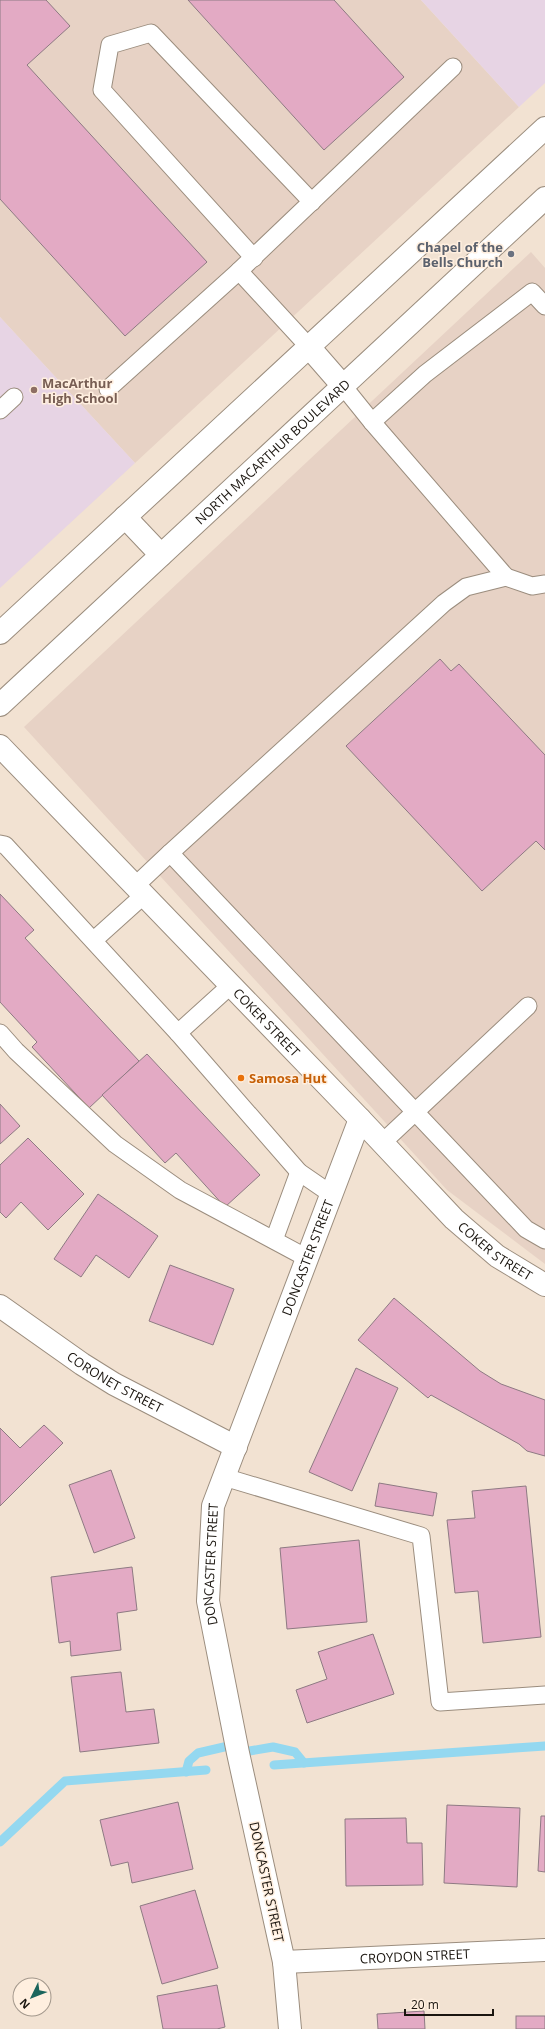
<svg xmlns="http://www.w3.org/2000/svg" width="545" height="2029" font-family="'Open Sans',sans-serif">
<style>
.commercial{fill:#e7d2c5}
.education{fill:#e7d4e4}
.lines{fill:none;stroke-linecap:round;stroke-linejoin:round}
.stream{stroke:#94d8f0;stroke-width:9}
.building{fill:#e3aac4;stroke:#8e7a83}
.lane-casing{stroke:#9b8d7e;stroke-width:19}
.street-casing{stroke:#9b8d7e;stroke-width:24}
.secondary-casing{stroke:#9b8d7e;stroke-width:24}
.lane{stroke:#fff;stroke-width:17}
.street{stroke:#fff;stroke-width:22}
.secondary{stroke:#fff;stroke-width:22}
.worship-dot{fill:#6b7280;stroke:#ffefdf;stroke-width:1.5}
.education-dot{fill:#8d6e63;stroke:#ffefdf;stroke-width:1.5}
.food-dot{fill:#e8710a;stroke:#ffefdf;stroke-width:1.5}
.labels{text-anchor:middle;dominant-baseline:central;stroke-width:3;stroke-linejoin:round;paint-order:stroke}
.worship-label{font-size:13px;font-weight:bold;fill:#5b616d;stroke:#ffefdf;text-anchor:end}
.education-label{font-size:13px;font-weight:bold;fill:#785e54;stroke:#ffefdf;text-anchor:start}
.street-label{font-size:13px;fill:#1a150f;stroke:#ffefdf}
.food-label{font-size:13px;font-weight:bold;fill:#c56008;stroke:#ffefdf;text-anchor:start}
</style>
<rect width="100%" height="100%" fill="#f2e2d2"/>
<!-- commercial -->
<g class="commercial">
<path d="M0,0H421L519,107L135,463L0,317Z"/>
<path d="M531,252L545,268V1264L447,1190L24,727Z"/>
</g>
<!-- education -->
<g class="education">
<path d="M421,0H545V83L519,107Z"/>
<path d="M0,317L135,463L0,588Z"/>
</g>
<g class="lines">
<!-- stream -->
<g class="stream">
<path d="M238,1753L273,1747L295,1752L304,1763"/>
<path d="M274,1765L545,1746"/>
<path d="M186,1772L189,1761L198,1753L237,1744"/>
<path d="M0,1842L65,1781L206,1770"/>
</g>
</g>
<!-- building -->
<g class="building">
<path d="M0,0H46L70,26L27,65L207,262L125,336L0,199Z"/>
<path d="M188,0H334L404,77L324,150Z"/>
<path d="M440,659L451,671L459,664L545,755V850L536,841L482,891L346,746Z"/>
<path d="M0,894L34,930L25,938L139,1061L89,1108L32,1047L37,1042L0,1002Z"/>
<path d="M147,1054L260,1175L225,1207L176,1153L165,1163L102,1095Z"/>
<path d="M0,1104L20,1126L0,1144Z"/>
<path d="M28,1138L84,1194L48,1230L21,1202L6,1218L0,1212V1165Z"/>
<path d="M98,1194L158,1236L129,1278L96,1255L81,1277L54,1259Z"/>
<path d="M170,1265L234,1289L213,1345L149,1321Z"/>
<path d="M394,1298L480,1371L501,1384L545,1400V1456L527,1451L519,1444L431,1395L428,1398L358,1340Z"/>
<path d="M356,1368L398,1388L352,1491L309,1472Z"/>
<path d="M44,1425L63,1443L0,1506V1428L20,1448Z"/>
<path d="M111,1470L135,1538L94,1553L69,1485Z"/>
<path d="M379,1483L437,1493L433,1516L375,1506Z"/>
<path d="M526,1486L541,1637L483,1643L478,1591L455,1593L447,1520L475,1518L472,1491Z"/>
<path d="M359,1540L367,1622L287,1629L280,1548Z"/>
<path d="M132,1567L137,1610L117,1613L121,1650L71,1656L70,1641L59,1643L51,1577Z"/>
<path d="M373,1634L394,1694L307,1723L296,1690L327,1679L318,1652Z"/>
<path d="M121,1672L126,1712L154,1709L159,1743L80,1752L71,1677Z"/>
<path d="M178,1802L193,1869L132,1883L128,1862L111,1866L100,1820Z"/>
<path d="M447,1805L520,1808L517,1887L444,1883Z"/>
<path d="M541,1816H545V1872L538,1871Z"/>
<path d="M406,1818L407,1843H422L423,1885L346,1886L345,1819Z"/>
<path d="M195,1890L218,1968L162,1984L140,1906Z"/>
<path d="M217,1985L225,2027L217,2029H163L157,1996Z"/>
<path d="M424,2011L425,2029H378L377,2014Z"/>
<rect x="516" y="2016" width="29" height="13"/>
</g>
<g class="lines">
<defs>
<g id="lane">
<path d="M254,258L102,90L110,45L151,33L312,202"/>
<path d="M309,347L239,271L453,67"/>
<path d="M343,386L372,422L506,577L466,587L444,603L170,853L526,1229L545,1240"/>
<path d="M108,389L239,271"/>
<path d="M0,410L14,397"/>
<path d="M372,422L425,374L532,292L545,306"/>
<path d="M506,577L532,586L545,584"/>
<path d="M0,844L5,845L178,1033L231,985"/>
<path d="M135,886L170,853"/>
<path d="M94,940L144,895"/>
<path d="M0,1033L16,1051L115,1144L180,1190L307,1258"/>
<path d="M178,1033L299,1172L331,1194"/>
<path d="M382,1143L528,1006"/>
<path d="M274,1240L299,1172"/>
<path d="M224,1477L421,1536L440,1702L545,1695"/>
</g>
<g id="street">
<path id="s1" d="M0,746L360,1119L454,1219L497,1256L545,1285"/>
<path id="s2" d="M0,1306L82,1364L114,1384L236,1447"/>
<path id="s3" d="M284,1962L545,1950"/>
<path id="s4" d="M290,2029L284,1962L238,1753L208,1601L213,1506L360,1119"/>
</g>
<g id="secondary">
<path d="M309,347L343,386"/>
<path d="M125,517L161,555"/>
<path d="M0,633L545,128"/>
<path id="s5" d="M0,705L545,198"/>
</g>
</defs>
<!-- lane casing -->
<use href="#lane" class="lane-casing"/>
<!-- street casing -->
<use href="#street" class="street-casing"/>
<!-- secondary casing -->
<use href="#secondary" class="secondary-casing"/>
<!-- lane -->
<use href="#lane" class="lane"/>
<!-- street -->
<use href="#street" class="street"/>
<!-- secondary -->
<use href="#secondary" class="secondary"/>
</g>
<!-- markers -->
<circle class="worship-dot" cx="511" cy="254" r="4"/>
<circle class="education-dot" cx="34" cy="390" r="4"/>
<circle class="food-dot" cx="241" cy="1078" r="4"/>
<g class="labels">
<!-- worship labels -->
<g class="worship-label">
<text x="503" y="247">Chapel of the<tspan x="503" dy="15">Bells Church</tspan></text>
</g>
<!-- education labels -->
<g class="education-label">
<text x="42" y="383">MacArthur<tspan x="42" dy="15">High School</tspan></text>
</g>
<!-- street labels -->
<g class="street-label">
<text stroke="none"><textPath href="#s5" startOffset="372">NORTH MACARTHUR BOULEVARD</textPath></text>
<text stroke="none"><textPath href="#s1" startOffset="384">COKER STREET</textPath></text>
<text stroke="none"><textPath href="#s1" startOffset="708">COKER STREET</textPath></text>
<text stroke="none"><textPath href="#s4" startOffset="797">DONCASTER STREET</textPath></text>
<text stroke="none"><textPath href="#s2" startOffset="138">CORONET STREET</textPath></text>
<text stroke="none"><textPath href="#s4" startOffset="473">DONCASTER STREET</textPath></text>
<text transform="translate(267 1882) rotate(78)">DONCASTER STREET</text>
<text stroke="none"><textPath href="#s3" startOffset="131">CROYDON STREET</textPath></text>
</g>
<!-- food labels -->
<g class="food-label">
<text x="249" y="1078">Samosa Hut</text>
</g>
</g>
<!-- north arrow -->
<g transform="translate(32 1997) rotate(227)"><circle r="19" fill="#ffefdf" stroke="#a3988c"/>
<path d="M0-3L7 15L0 10L-7 15Z" fill="#1b655c"/>
<text y="-6" font-size="11" font-weight="bold" text-anchor="middle" fill="#1a150f">N</text>
</g>
<!-- scale -->
<path d="M405 2009v6h88v-6" fill="none" stroke="#1a150f" stroke-width="2"/>
<text x="411" y="2009" font-size="12" fill="#1a150f" stroke="#ffefdf" stroke-width="3" paint-order="stroke">20 m</text>
</svg>
